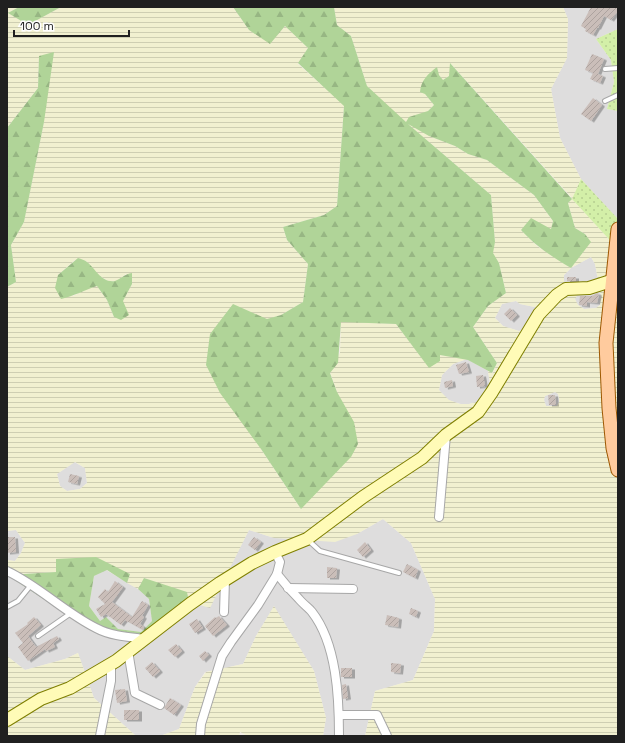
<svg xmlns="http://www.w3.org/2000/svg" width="625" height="743" font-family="'Space Grotesk',sans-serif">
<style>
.residential{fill:#dedddd}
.farmland{fill:url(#farmland-rules);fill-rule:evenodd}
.grass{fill:url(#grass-dots)}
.forest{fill:url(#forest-firs)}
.building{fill:url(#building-hatch);filter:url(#shadow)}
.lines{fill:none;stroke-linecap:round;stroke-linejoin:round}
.lane-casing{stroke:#a7a7a7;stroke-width:6}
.street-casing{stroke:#a7a7a7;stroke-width:10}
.secondary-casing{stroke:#7f7f00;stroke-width:14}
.primary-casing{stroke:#9d5800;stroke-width:15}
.lane{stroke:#fff;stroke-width:4}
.street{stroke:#fff;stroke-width:8}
.secondary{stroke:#fffbb7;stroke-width:12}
.primary{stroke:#ffcb9e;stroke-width:13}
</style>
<defs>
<pattern id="farmland-rules" width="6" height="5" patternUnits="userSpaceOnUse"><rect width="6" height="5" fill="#f1f0d0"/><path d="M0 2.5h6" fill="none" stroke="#ceceb2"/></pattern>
<pattern id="grass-dots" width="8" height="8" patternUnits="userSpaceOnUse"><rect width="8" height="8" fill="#d3efa8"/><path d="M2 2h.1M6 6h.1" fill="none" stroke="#b5cd90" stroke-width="1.8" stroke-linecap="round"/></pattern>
<pattern id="forest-firs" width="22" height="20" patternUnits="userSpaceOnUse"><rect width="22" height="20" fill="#b0d498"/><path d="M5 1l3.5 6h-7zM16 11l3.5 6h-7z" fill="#97b683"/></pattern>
<pattern id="building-hatch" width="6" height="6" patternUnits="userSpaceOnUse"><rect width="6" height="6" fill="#cabeb9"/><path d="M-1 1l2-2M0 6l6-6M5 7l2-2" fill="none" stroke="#ada39f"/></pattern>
<filter id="shadow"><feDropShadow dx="3" dy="1.5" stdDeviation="0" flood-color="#0004"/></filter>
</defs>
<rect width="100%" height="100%" fill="#f2ede6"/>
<!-- residential -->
<g class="residential">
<path d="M563,7H618V29L596,39L611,60L614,82L607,109L618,111V219L581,179L560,138L551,89L567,58L568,19Z"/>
<path d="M591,257L595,264L601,297L600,305L596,308L584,309L578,305L575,299L566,291L564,285V275L571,268Z"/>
<path d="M516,301L520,304L540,308L525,329L519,331L503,326L495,318L502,304Z"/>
<path d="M467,359L488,371L490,384L480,401L469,404H461L448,400L439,390L442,375L453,364Z"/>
<path d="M555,392L558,394L559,398V402L557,406H546L544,400L545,396Z"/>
<path d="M74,462L85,468L87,483L80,489L67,491L60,486L57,474Z"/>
<path d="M383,519L411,543L435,599L434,631L413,680L375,691L365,736H323L326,718L314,671L274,607L256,636L243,664L205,672L195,687L179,729L160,736H136L94,698L78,653L65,659L25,670L7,656V575L55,606L134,639L234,559L249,530L274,538L357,534Z"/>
<path d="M16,530L25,543L21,553L15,561L7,560V531Z"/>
<path d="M106,570L138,589L149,599L152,621L141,632L117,629L106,617L100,621L89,606L94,576Z"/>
</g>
<!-- farmland -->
<g class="farmland">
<path d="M7,7H19L9,13L28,25L61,7H233L249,30L270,43L285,26L308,48L298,64L344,105L337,206L324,215L283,227L287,240L308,264L303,302L281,315L267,320L261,449L301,509L337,392L330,372L340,353L341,321L396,324L429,367L440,355L467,359L453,364L442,375L439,390L449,400L460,404H469L480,401L490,384L488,371L493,373L497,363L473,327L488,306L506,293L499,263L492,253L495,242L491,195L389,108L367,86L351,36L337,25L334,7H563L568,19L567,58L551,89L560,138L581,179L572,199L618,249V736H365L375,691L413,680L434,631L435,599L411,543L383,519L357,534L335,542L274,538L249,530L210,608L189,602L145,578L138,589L127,583L130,574L56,559L57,572L19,574L7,568V560L15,561L21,553L25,543L16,530L7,531V287L16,282L11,245L24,222L44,122L39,56L38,88L7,128ZM451,64L572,198L568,203L575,228L585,234L590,242L571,268L537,246L521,230H551L553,221L534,195L487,160L468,154L455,146L429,136L428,111L434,105L425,94L439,75L443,80L449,76ZM591,257L595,264L601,297L600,305L596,308L584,309L578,305L575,299L577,296L566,291L564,285V275L571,268ZM75,260L86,261L98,275L108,281H117L126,274L132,284L114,317L107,300L97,286L87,289L73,296L58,275ZM516,301L520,304L539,308L525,329L519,331L503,326L495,318L502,304ZM555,392L558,394L559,398V402L557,406H546L544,400L545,396ZM75,462L85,468L87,483L80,489L67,491L60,486L57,474Z"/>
<path d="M274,606L314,671L326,718L323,736H248L240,732L239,736H160L179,729L195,687L206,672L243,664L256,636Z"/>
<path d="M78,653L94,698L136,736H7V656L25,670L65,659Z"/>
</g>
<!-- grass -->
<g class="grass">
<path d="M618,29V111L607,109L614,82L611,60L596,39Z"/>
<path d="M581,179L618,219V249L572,199Z"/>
</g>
<!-- forest -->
<g class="forest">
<path d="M19,7H61L28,25L8,13Z"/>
<path d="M233,7H334L337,25L351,36L367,86L406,122L409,117L428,111L434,105L425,94L420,92C421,80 428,74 437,67L439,75L443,80L449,76L450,63L572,199L568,203L575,228L585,234L591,242L571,268C551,256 537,247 521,230L531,218L551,229L553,221L534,195L487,160L468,154L455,146L429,136L408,124L491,195L495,242L493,253L499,263L506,293L488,306L473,327L497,363L492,373L468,360L440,355V361L429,368L396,324L341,322L338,363L330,373L337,392L354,422L358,444L351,457L301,509L261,449L220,393L206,365L210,334L233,304L267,319L281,315L303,302L308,264L287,240L283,227L324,215L337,206L344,106L298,63L308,48L285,26L270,44L249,30Z"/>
<path d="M54,52L44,122L24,222L11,245L16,282L7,287V128L38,88L39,56Z"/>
<path d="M78,258C81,259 85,260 87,262C96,269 101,283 115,281C121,279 124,274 132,273V284L123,301L129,315L121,320L114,317L107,300L97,286C85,290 74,296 61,299L55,288L58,275Z"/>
<path d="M96,557L130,574L127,583L107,570L94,576L89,606L100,621L106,617L118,629L141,632L152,621L149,599L138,589L144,578L187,592L189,602L146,637L134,639L92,631L7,575L56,572V559Z"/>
</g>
<!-- building -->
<g class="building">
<path d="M591,7H618V11L611,20L604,16L598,28H597L593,35L585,31L586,29L581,26Z"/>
<path d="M592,54L604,59L598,74L603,76L600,83L590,79L593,73L585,70Z"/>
<path d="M593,98L602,105L591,121L581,114Z"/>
<rect x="567" y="277" width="9" height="4"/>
<path d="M597,293L599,294L597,303L587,302V306L579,305L580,296H592Z"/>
<path d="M510,308L517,315L511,321L504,314Z"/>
<path d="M466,362L469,372L459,374L456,365Z"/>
<path d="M483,375L485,386L477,387L476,376Z"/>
<path d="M452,380L453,386L445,388L444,382Z"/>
<path d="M548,395H555L556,405H549Z"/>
<path d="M70,474L79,476L77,484L68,482Z"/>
<path d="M7,537H15L16,552L7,553Z"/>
<path d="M254,537L261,542L255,550L248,545Z"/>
<path d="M365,542L371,550L363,557L357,550Z"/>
<path d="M407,564L418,570L415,578L403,572Z"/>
<path d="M327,567L337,568L336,578H327Z"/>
<path d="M115,581L123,587L112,602L132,617L142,601L148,605L142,616L144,617L140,624L144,627L143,630L125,620L121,625L106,614L101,617L96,609L105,604L98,597L105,589L108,592Z"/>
<path d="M411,608L418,611L416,617L409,614Z"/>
<path d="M387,615L399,618L398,627L385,625Z"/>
<path d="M219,616L227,625L213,636L205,626L215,617L216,618Z"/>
<path d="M34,617L41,625L28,636L36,647L57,636L59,639L53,643L55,647L46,651L45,649L28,661L18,647L23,643L15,633L28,624L27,623Z"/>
<path d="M197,619L203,628L195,633L189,624Z"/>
<path d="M176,644L182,651L175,657L168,650Z"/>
<path d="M205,651L209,655L203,661L199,656Z"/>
<path d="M152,662L160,671L153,677L145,668Z"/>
<path d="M391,663L401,664L400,673L391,672Z"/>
<rect x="341" y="668" width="11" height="9"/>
<path d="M346,684L348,698L343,699L342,685Z"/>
<path d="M125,689L127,701L117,703L115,690Z"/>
<path d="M170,698L181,705L174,715L164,708Z"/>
<rect x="124" y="710" width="15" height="10"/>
</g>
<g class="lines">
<defs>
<g id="lane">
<path d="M605,69L618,68"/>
<path d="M605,101L618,95"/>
<path d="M308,540L320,551L399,573"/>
<path d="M7,607L18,601L31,585"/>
<path d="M38,636L71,613"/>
</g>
<g id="street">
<path d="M439,517L446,435"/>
<path d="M7,571C39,586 64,612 96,628C111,636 128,637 145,639"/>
<path d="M277,574C284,583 291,591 299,599C303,604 309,608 312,612C337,644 339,698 339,736"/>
<path d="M288,588L353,589"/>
<path d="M224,612L225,580"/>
<path d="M128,651L135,693L160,705"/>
<path d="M339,715H377L387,736"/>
<path d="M100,736L111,681V663"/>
<path d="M200,736L201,724L222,656L231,642L258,605L277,574L280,562L275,552"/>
</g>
<path id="secondary" d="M7,720L41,699L70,688L116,661L190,604L220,583L252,563L275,552L307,539L363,497L422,458L446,435L478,412L492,392L539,314L557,295L566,289L589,288L614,280"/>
<path id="primary" d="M618,229L606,343L609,408L613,448L618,470"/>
</defs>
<!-- lane casing -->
<use href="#lane" class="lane-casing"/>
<!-- street casing -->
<use href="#street" class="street-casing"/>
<!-- secondary casing -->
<use href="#secondary" class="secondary-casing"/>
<!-- primary casing -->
<use href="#primary" class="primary-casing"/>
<!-- lane -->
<use href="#lane" class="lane"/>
<!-- street -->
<use href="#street" class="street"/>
<!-- secondary -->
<use href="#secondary" class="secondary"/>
<!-- primary -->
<use href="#primary" class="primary"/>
</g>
<!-- border -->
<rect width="625" height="743" fill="none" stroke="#202020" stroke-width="16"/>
<!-- scale -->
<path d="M14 30v6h115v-6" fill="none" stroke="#202020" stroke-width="2"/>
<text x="20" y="30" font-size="12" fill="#202020" stroke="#ffffff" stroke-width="3" paint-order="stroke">100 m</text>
</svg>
